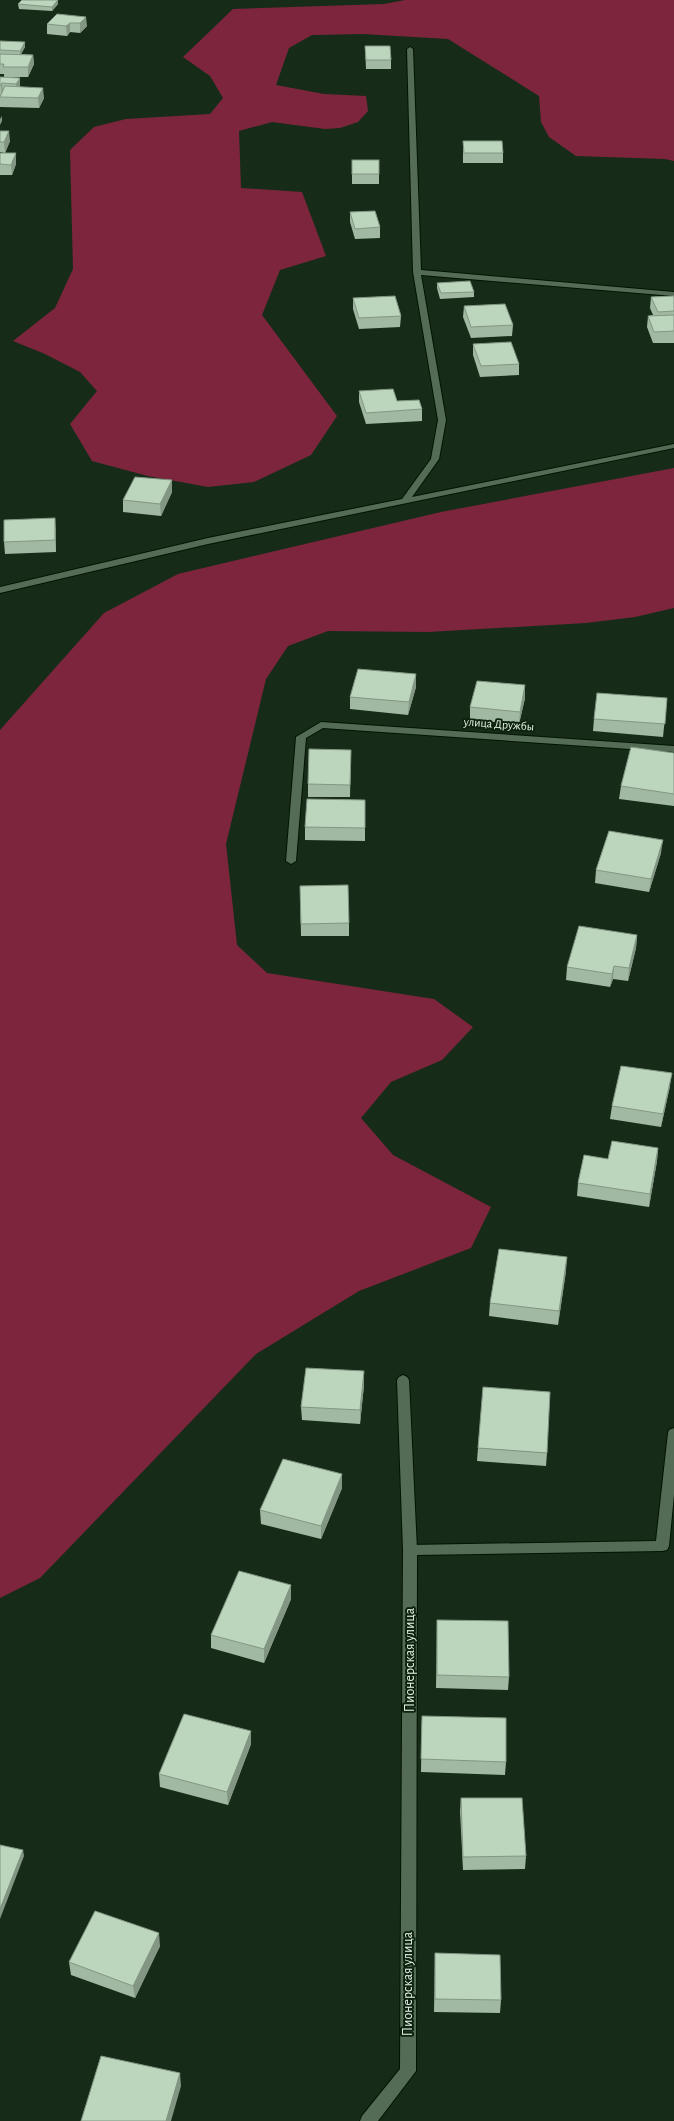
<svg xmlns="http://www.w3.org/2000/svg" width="674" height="2121" font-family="'Alegreya Sans',sans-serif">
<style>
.forest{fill:#7d253d}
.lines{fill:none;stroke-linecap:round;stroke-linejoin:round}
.service-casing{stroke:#021403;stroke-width:2}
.minor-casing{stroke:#021403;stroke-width:2}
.service{fill:#546c55;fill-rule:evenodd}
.minor{fill:#546c55;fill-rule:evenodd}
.wall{fill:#a1b8a2}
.shaded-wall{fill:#839684}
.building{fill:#bbd6bc;stroke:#839684}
.labels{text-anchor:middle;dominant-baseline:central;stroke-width:4;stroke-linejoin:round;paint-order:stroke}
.street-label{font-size:12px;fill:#e6f4e6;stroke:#0d220f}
.near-street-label{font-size:14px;fill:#e6f4e6;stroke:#0d220f}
</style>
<rect width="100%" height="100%" fill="#172c18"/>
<!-- forest -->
<g class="forest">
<path d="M405,0H674V161L665,159L576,156L549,137L541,122L539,96L448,39L363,34L312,35L289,48L276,85L324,94L366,96L368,111L358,122L340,128L325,129L272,122L239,131L241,188L302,192L326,256L280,270L262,315L337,416L311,455L254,482L208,487L148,476L92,461L70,424L97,391L80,372L45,354L13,341L55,308L73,269L70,150L94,127L126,119L210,114L223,98L210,76L183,57L233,9L384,4Z"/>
<path d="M674,468V608L635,617L586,623L428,632L328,631L288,646L266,679L226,844L237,945L267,973L434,999L473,1027L442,1060L391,1082L361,1118L393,1155L491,1207L471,1248L359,1291L256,1354L40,1578L0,1598V730L104,613L178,574L441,512Z"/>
</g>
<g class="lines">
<defs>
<path id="service" d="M403,1375L407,1377L409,1380L417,1550L415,1554L410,1555L405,1554L403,1550L397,1380L399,1377Z"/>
<g id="minor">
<path d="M410,47L413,49L421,270L674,292V296L421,275L446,420L439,459L412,497L674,444V448L208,544L0,593V587L208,538L402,499L431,459L438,420L413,272L407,49Z"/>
<path d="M321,722L674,746V752L323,728L306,738L296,861L291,864L286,861L296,737Z"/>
<path d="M674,1428V1495L669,1546L667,1550L662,1551L417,1555L416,2071L378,2121H360L362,2116L400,2069L403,1550L405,1546L410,1545L656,1541L668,1433L669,1430Z"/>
</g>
</defs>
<!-- service casing -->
<use href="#service" class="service-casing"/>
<!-- minor casing -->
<use href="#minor" class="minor-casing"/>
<!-- service -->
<use href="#service" class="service"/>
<!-- minor -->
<use href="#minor" class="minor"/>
</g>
<!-- wall -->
<g class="wall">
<path d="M18,4H58L52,11L19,9Z"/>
<path d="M57,14L87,26L80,33L70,32L67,36L47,34V24Z"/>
<path d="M0,41L25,47L21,54L33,55L34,64L28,77H4V74H0Z"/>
<path d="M365,46L391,60V69H366Z"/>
<path d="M0,77L20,78V87L44,98L39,108L0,107Z"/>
<path d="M0,131L10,141L5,153L0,152Z"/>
<path d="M463,141L503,153V163H463Z"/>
<path d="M0,153L16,164L12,175H0Z"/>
<path d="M352,160L379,174V184H352Z"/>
<path d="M350,212L380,227V238L355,239L350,222Z"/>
<path d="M437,283L474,292V297L440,299L437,288Z"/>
<path d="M674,296V343H653L647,327L648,316L653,315L650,308L651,297Z"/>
<path d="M353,298L401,316L400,327L359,329L353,309Z"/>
<path d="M464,306L513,325L512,336L471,338L463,317Z"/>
<path d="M473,344L519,364V375L480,377L473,355Z"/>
<path d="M359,391L397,401L422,409V421L366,424L359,402Z"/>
<path d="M172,492L161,516L123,512V500Z"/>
<path d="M56,530V552L5,554L4,542Z"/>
<path d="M416,674V687L408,715L350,709V697Z"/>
<path d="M525,698L519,724L470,720V707Z"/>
<path d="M667,698L663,737L593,731L594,719Z"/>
<path d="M351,750L350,797H308V784Z"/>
<path d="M674,753V806L619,799L621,786Z"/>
<path d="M365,800V841L305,840V827Z"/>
<path d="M661,853L649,892L595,883L596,870Z"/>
<path d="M300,886L349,923V936H301Z"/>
<path d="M637,935L636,948L628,981L613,979L610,987L566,980L567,967Z"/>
<path d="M670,1086L661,1127L610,1119L612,1106Z"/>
<path d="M658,1148L657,1161L649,1207L577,1196L578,1183L608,1159Z"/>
<path d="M566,1271L558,1325L489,1316L490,1303Z"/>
<path d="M364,1385L360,1424L302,1420L301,1407Z"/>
<path d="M478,1448L547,1453L546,1466L477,1461Z"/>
<path d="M342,1474V1488L321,1539L261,1524L260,1510Z"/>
<path d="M291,1599L264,1663L211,1648V1635Z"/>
<path d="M437,1620L509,1677L508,1690L436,1688Z"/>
<path d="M422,1716L506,1762L505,1775L421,1772Z"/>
<path d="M251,1744L228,1805L160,1787L159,1774Z"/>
<path d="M461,1798L526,1856L525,1869L463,1870L460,1811Z"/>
<path d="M160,1946L135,1998L71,1975L69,1962Z"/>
<path d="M435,1953L501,2000L500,2013L434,2012Z"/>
</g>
<!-- shaded-wall -->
<g class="shaded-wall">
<path d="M58,0V4L52,11V7Z"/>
<path d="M86,17L87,26L80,33V23Z"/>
<path d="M70,23V32L67,36L66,26Z"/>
<path d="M25,42V47L20,56V51Z"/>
<path d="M33,55L34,64L28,77V67Z"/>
<path d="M20,78V87L16,94V84Z"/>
<path d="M2,83L3,93L2,95L1,85Z"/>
<path d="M43,88L44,98L39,108L38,98Z"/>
<path d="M2,116V121L0,125V119Z"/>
<path d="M9,131L10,141L5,153L4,142Z"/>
<path d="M16,153V164L12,175L11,165Z"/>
<path d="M172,480V492L161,516L160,504Z"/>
<path d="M55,518L56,530V552L55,540Z"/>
<path d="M416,674V687L408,715L409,702Z"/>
<path d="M525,685V698L519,724L520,712Z"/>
<path d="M663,840L661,853L649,892L651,879Z"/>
<path d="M637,935L636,948L628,981L629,968Z"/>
<path d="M614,966L613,979L610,987L612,974Z"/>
<path d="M672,1073L670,1086L661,1127L663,1114Z"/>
<path d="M658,1148L657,1161L649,1207L650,1194Z"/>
<path d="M567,1257L566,1271L558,1325L559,1311Z"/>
<path d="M364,1371V1385L360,1424V1410Z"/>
<path d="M342,1474V1488L321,1539V1526Z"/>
<path d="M291,1585V1599L264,1663V1649Z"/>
<path d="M251,1731V1744L228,1805L227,1792Z"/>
<path d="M23,1850L24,1856L0,1919V1909Z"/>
<path d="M159,1933L160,1946L135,1998L133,1986Z"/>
<path d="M180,2073L181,2086L171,2121H166Z"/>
</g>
<!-- building -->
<g class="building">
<path d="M22,0H58L52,7L18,4Z"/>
<path d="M57,14L86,17L80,23H70L66,26L47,24Z"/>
<path d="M0,41L25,42L20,51L0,50Z"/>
<path d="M365,46H390L391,60H366Z"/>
<path d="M0,54L33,55L28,67H3L4,64H0Z"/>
<path d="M0,77L20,78L16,84L2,83L1,85H0Z"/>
<path d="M5,86L43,88L38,98L0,97Z"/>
<path d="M0,131H9L4,142H0Z"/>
<path d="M463,141H502L503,153H464Z"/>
<path d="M0,153H16L11,165L0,164Z"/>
<rect x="352" y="160" width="27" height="14"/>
<path d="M375,211L380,227L355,229L350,212Z"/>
<path d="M470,281L474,292L441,293L437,283Z"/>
<path d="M395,296L401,316L359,318L353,298Z"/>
<path d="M674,296V311L658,312L651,297Z"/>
<path d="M505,304L513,325L471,327L464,306Z"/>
<path d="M674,315V331L654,332L648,316Z"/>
<path d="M511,342L519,364L481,366L473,344Z"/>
<path d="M393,389L397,401L419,400L422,409L366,413L359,391Z"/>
<path d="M135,477L172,480L160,504L123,500Z"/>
<path d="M55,518V540L4,542V520Z"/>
<path d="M358,669L416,674L409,702L350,697Z"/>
<path d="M477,681L525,685L520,712L470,707Z"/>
<path d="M597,693L667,698L665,724L594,719Z"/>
<path d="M631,747L674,753V794L621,786Z"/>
<path d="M309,749L351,750L350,785L308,784Z"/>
<path d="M307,799L365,800V828L305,827Z"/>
<path d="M609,831L663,840L651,879L596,870Z"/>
<path d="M348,885L349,923L301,924L300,886Z"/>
<path d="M579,926L637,935L629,968L614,966L612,974L567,967Z"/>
<path d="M621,1066L672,1073L663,1114L612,1106Z"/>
<path d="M612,1141L658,1148L650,1194L578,1183L584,1155L608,1159Z"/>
<path d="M499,1249L567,1257L559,1311L490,1303Z"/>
<path d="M306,1368L364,1371L360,1410L301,1407Z"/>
<path d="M483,1387L550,1392L547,1453L478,1448Z"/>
<path d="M283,1459L342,1474L321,1526L260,1510Z"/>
<path d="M239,1571L291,1585L264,1649L211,1635Z"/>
<path d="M437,1620L508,1621L509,1677L437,1675Z"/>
<path d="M184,1714L251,1731L227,1792L159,1774Z"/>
<path d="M422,1716L506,1718V1762L421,1759Z"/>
<path d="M461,1798H522L526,1856L463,1857Z"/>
<path d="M0,1845L23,1850L0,1909Z"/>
<path d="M95,1911L159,1933L133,1986L69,1962Z"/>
<path d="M435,1953L500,1955L501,2000L435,1999Z"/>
<path d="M101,2056L180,2073L166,2121H81Z"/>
</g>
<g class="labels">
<!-- street labels -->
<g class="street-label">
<text transform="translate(499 724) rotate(4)">улица Дружбы</text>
</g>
<!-- near-street labels -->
<g class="near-street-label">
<text transform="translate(410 1660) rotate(-90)">Пионерская улица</text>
<text transform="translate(408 1984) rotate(-90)">Пионерская улица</text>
</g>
</g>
</svg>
